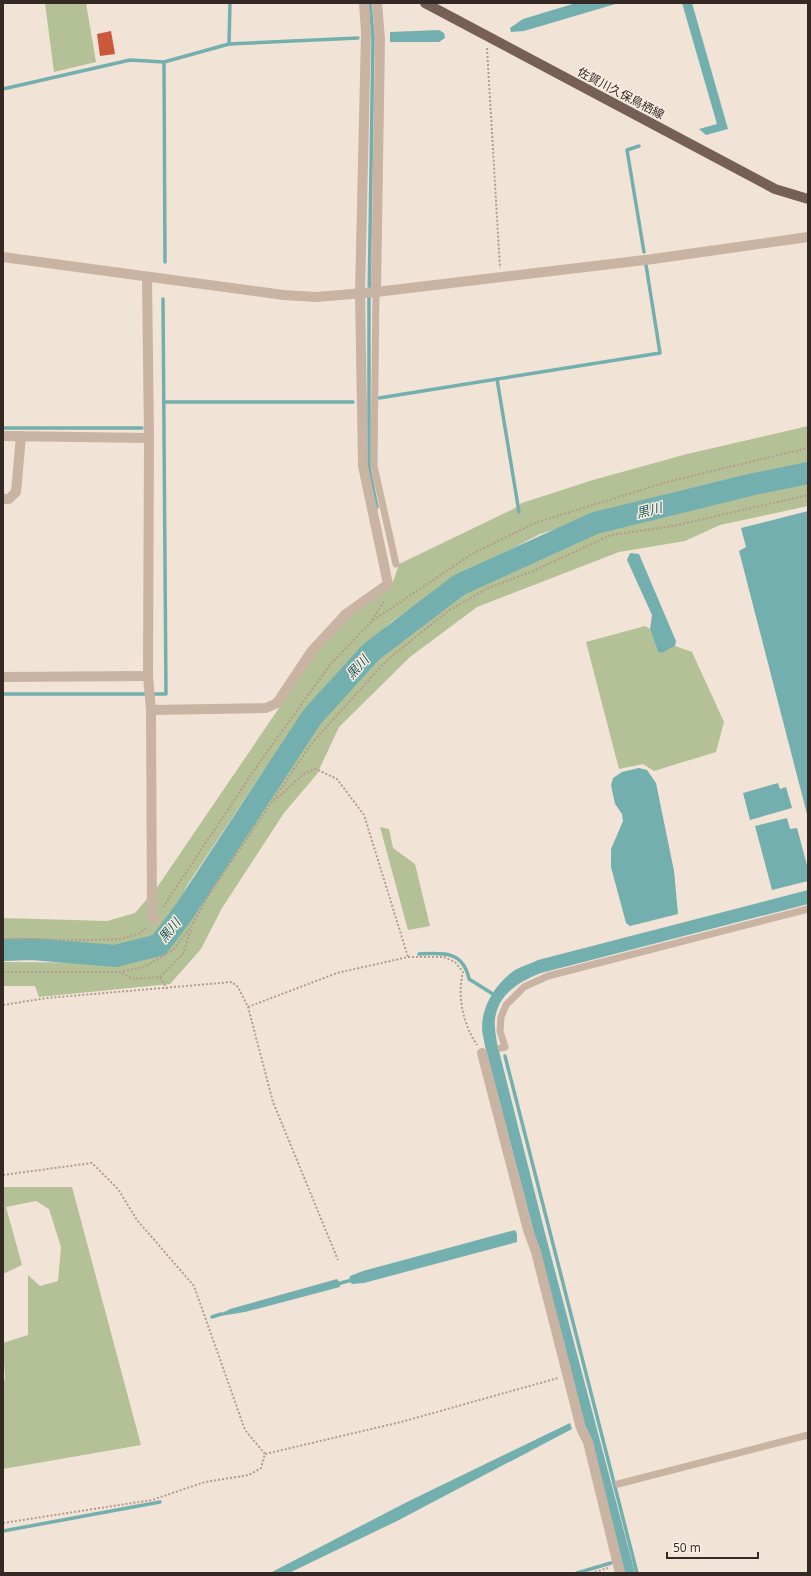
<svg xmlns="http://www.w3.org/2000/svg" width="811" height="1576" font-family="'Open Sans','Noto Sans JP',sans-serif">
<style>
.green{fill:#b4c096}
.water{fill:#74afaf}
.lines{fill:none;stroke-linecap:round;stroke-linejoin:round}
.stream{stroke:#74afaf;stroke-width:3.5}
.river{stroke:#74afaf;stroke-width:22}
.building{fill:#ca593b}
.path{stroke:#b59c8c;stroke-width:2;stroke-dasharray:2 2;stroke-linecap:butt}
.service{stroke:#c9b3a2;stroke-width:7}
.minor{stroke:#c9b3a2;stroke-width:10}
.primary{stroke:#765f55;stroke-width:10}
.labels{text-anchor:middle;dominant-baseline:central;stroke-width:3;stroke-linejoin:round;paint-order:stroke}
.street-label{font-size:12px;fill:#342925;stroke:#f9eee2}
.water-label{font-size:13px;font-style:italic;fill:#195456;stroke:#f9eee2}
</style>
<rect width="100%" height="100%" fill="#f1e4d6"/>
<!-- green -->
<g class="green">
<path d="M45,3H86L96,62L54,72Z"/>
<path d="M808,426V465L664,496L540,534L469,571L391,622L357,654L264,770L188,884L167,925L146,942L120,949L3,947V918L107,921L135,913L158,886L277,711L312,655L349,617L392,585L399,564L515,508L522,503L593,480L687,454Z"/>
<path d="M808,482V506L720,525L685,541L619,552L477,607L410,657L339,727L317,774L284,813L222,908L201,949L170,984L39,997L35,986H3V962L126,963L158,951L179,930L196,900L302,741L379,655L442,603L481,580L606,525L666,516Z"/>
<path d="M645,626L650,629L658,652L662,653L675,646L692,652L724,722L716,752L654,771L643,764L619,769L586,642Z"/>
<path d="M380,827L389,829L393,848L415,864L430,926L408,930Z"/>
<path d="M3,1187H72L141,1445L3,1469V1383L5,1378L3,1343L28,1335V1275L40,1286L58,1281L61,1247L49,1209L36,1201L6,1207L22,1265L3,1274Z"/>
</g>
<!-- water -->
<g class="water">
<path d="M576,3H619L524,31L511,32L510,28L523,19Z"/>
<path d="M682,3H692L728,129L706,135L699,129L717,124Z"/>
<path d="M439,30L444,33L445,38L439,42H390V32Z"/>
<path d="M808,511V818L739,551L746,547L741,528Z"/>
<path d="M630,553L639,554L676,641L675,646L662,653L658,652L650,629L652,615L627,560Z"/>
<path d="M639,768L647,770L656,783L674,871L678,914L630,926L626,923L611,867V849L623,821L622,814L615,804L611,785L613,778L622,772Z"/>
<path d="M778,783L780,789L786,787L792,808L750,820L743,793Z"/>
<path d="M787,818L790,829L797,828L808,869V881L772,890L755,826Z"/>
<path d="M808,890V904L541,973C521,981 501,992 496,1014C493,1024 496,1034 497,1043L545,1233L635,1573H625L592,1441L583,1420L485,1046C484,1040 482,1033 482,1027C482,1005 497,982 515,970C522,966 530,964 538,960Z"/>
<path d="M515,1230L517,1234V1242L364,1283L352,1284L349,1281L350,1276L363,1271Z"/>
<path d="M337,1279L340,1283V1287L245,1312L214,1317L230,1309Z"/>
<path d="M570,1423L572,1429L397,1521L289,1573H270L407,1502Z"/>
</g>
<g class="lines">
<!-- stream -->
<g class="stream">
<path d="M370,3L373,37L369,302V468L377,507"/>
<path d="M229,44L230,3"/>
<path d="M3,89L130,60L164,62"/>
<path d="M639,146L627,150L644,252"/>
<path d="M165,262L164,62L229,44L358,38"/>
<path d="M497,379L519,512"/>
<path d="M379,398L660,353L646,265"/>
<path d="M164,402H353"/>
<path d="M3,428H142"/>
<path d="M3,694H166L163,299"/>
<path d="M419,954C442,953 463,950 469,979L496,996"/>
<path d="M505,1056L637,1573"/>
<path d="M337,1284L352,1280"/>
<path d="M212,1317L221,1314"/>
<path d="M3,1531L160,1502"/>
<path d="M577,1573L611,1563"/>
</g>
<!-- river -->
<path class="river" d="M3,950L32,949L115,956L159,945L184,912L312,717L371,652L459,585L595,523L754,484L808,473"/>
</g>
<!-- building -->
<path class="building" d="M111,31L115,54L100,56L97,34Z"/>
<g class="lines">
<!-- path -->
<g class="path">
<path d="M487,48L500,268"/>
<path d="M372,620L385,600"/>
<path d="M274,801L306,772L316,769L337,779L364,815L408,957"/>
<path d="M163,907L255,769L329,666L372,621L472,554L535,523L667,482L808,448"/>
<path d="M3,939L91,940L121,939L140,933L147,927"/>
<path d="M3,972H121L146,966L173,950L191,927L210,893L311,744L386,661L448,611L488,588L531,572L611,535L673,526L808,495"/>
<path d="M122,973L132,979L160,977L167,989"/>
<path d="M160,977L183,954L191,929"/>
<path d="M3,1005L47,998L232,982L238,987L248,1007L273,1102L338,1260"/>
<path d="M248,1007L337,973L408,957H444L455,962L463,972C457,996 463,1024 477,1045"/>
<path d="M3,1175L92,1163L118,1189L137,1220L194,1286L245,1430L265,1454"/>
<path d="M3,1523L152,1500L205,1482L249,1475L261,1468L265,1454L401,1422L558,1378"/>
<path d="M591,1573L608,1568"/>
</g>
<!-- service -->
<g class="service">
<path d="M376,292L374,466L396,564"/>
<path d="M501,1048L505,1047L500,1031L501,1017L506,1005L524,987L548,976L808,909"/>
<path d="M618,1484L808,1435"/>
</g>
<!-- minor -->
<g class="minor">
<path d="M3,257L284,295L316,297L376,292L653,259L808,237"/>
<path d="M147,277L149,438L148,676L151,710L152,917L155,920"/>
<path d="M376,292L380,39L377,3"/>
<path d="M3,436L149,438"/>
<path d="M3,499H9L16,492L21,436"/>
<path d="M3,677L148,676"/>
<path d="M151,710L266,708L277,703L311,652L346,614L388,584L363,466L360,293L366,32L364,3"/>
<path d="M482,1053L528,1230L536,1252L581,1428L588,1442L620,1573"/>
</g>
<!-- primary -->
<path class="primary" d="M425,3L775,189L808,199"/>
</g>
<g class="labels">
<!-- street labels -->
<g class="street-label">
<text transform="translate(621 93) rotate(28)">佐賀川久保鳥栖線</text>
</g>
<!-- water labels -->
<g class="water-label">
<text transform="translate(649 510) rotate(-14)">黒川</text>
<text transform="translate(357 667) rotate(-48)">黒川</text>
<text transform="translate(169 930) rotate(-51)">黒川</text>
</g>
</g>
<!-- border -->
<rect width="811" height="1576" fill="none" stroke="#342925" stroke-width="8"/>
<!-- scale -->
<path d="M667 1552v6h91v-6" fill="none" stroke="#342925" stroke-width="2"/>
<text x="673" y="1552" font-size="12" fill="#342925" stroke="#f9eee2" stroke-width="3" paint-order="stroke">50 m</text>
</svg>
